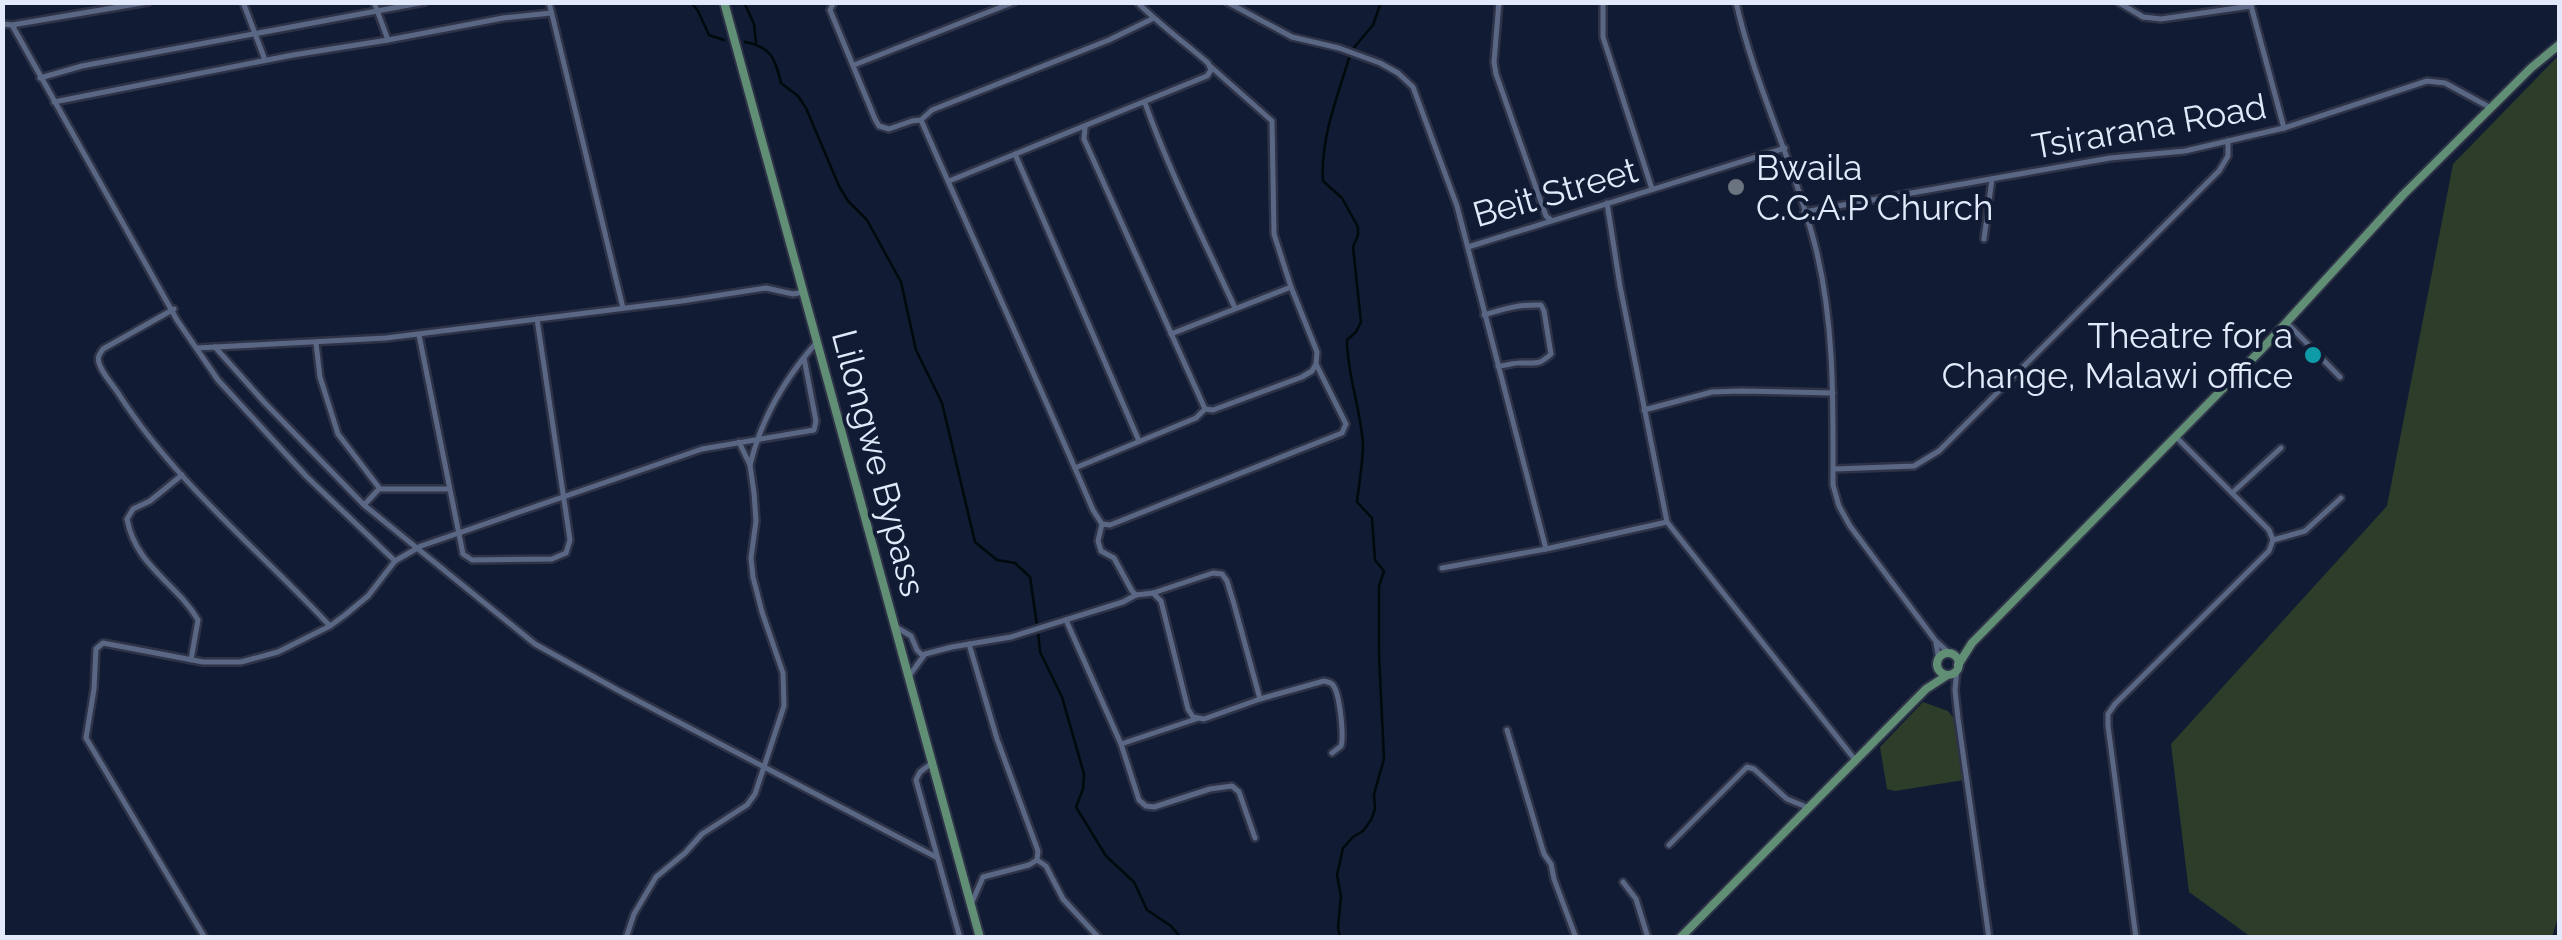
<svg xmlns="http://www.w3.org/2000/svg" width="2562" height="940" font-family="Raleway,sans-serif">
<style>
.green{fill:#2d3d2a}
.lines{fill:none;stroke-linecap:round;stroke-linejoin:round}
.stream{stroke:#00090b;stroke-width:2.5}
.minor-casing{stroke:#2e3347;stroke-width:10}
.major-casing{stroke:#2e3347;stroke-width:12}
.minor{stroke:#5a6784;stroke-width:5}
.major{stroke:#618f76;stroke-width:8}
.worship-dot{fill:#6b7280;stroke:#111b33;stroke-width:4}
.culture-dot{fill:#0f9aa8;stroke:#111b33;stroke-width:4}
.labels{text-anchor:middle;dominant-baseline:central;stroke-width:8;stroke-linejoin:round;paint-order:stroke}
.street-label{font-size:35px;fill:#e1e9fb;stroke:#111b33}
.poi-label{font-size:35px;fill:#e1e9fb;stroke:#111b33;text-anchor:start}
</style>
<rect width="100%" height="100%" fill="#111b33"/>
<!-- green -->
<g class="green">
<path d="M2559,55L2560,911L2552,937H2251L2189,892L2171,744L2387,506L2453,164Z"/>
<path d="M1923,702L1948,711L1954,719L1964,780L1895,791L1887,789L1880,747Z"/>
</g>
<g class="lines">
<!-- stream -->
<g class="stream">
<path d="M691,2L698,11L709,35L724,40"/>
<path d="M744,2L754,24L756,43"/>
<path d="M745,42C772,47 775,59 781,83L798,96L806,108L839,186L848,201L867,220L901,282L916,350L942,403L975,542L997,560L1015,563L1030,577L1037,625"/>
<path d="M1352,50L1373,25L1381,2"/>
<path d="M1038,631L1040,652L1062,697L1084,774L1083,789L1076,807L1106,856L1134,882L1147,910L1171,926L1181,938"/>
<path d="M1340,938L1338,927L1341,896L1337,875L1343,848L1353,837L1363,831L1371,820L1375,809L1374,794L1384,759L1379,655V586L1384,571L1375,560L1372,518L1357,502C1359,483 1363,463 1363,445C1361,409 1347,375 1347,340L1356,332L1361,322L1353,247L1358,235V227L1342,198L1323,181C1320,139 1338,95 1350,55"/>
</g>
<defs>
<g id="minor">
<path d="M243,2L265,60"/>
<path d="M374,2L388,40"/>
<path d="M549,2L623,308"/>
<path d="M834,2L830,10L875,119L879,126L889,129L912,121L921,120L932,110L1109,40L1152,19"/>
<path d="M1227,2L1292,37L1339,48L1380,63L1398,73L1413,87L1457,206L1546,549L1667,522"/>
<path d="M1499,2L1494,62L1496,74L1546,216L1551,220"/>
<path d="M1603,2V37L1652,189"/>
<path d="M1736,2C1755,87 1795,165 1816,249C1835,327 1833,406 1833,485L1839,506L1850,526L1935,640L1949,653"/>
<path d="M2118,2L2143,17L2161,19L2251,6"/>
<path d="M2250,2L2284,128"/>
<path d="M2,24L12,25L148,2"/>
<path d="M12,25L177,320L218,380L307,477L395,561"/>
<path d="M854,65L1014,2"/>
<path d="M40,78L82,66L425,2"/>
<path d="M54,102L293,55L388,40L503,18L551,13"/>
<path d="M1145,103C1170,173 1204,240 1235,308"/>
<path d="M921,120C978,250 1037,379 1093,510L1102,524L1098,541L1101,551L1114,558L1132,591L1136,595L1153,593L1213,573L1222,574L1227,581L1234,604L1260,699"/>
<path d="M1085,128L1084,139L1205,409"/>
<path d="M1015,154L1139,441"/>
<path d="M949,181L1207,76L1211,70L1208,63C1185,43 1159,24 1137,2"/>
<path d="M1607,203L1620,286L1667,522L1856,761"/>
<path d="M1804,212L2110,158L2185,151L2284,128L2427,81L2445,83L2491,108"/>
<path d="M1984,239L1992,179"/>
<path d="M1468,247L1785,148"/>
<path d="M174,309L103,349C100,354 97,356 99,363C102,374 114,386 120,396C177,484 259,550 330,626"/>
<path d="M1484,315C1503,309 1521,304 1541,305L1544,311L1551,354C1539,365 1537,363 1522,363C1515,362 1506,366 1498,366"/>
<path d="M2287,323L2340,377"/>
<path d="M1171,334L1291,287"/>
<path d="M419,335L463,554L472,560L552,559L566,553L570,540L537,319"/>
<path d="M316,343L320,377L338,434L380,489H449"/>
<path d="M215,347L264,402L364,505L535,644L623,693L936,857"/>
<path d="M197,348L386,338L682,301L766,288L793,294L804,292"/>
<path d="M1644,410L1712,392L1741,391L1833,393"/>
<path d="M750,465C761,419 786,377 817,342"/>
<path d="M1075,468L1196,418L1205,409L1213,410L1302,377L1312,371L1316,364L1317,352L1291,287L1274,234L1272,121L1210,66"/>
<path d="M1835,469L1914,466L1939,451L2219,171L2228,156V141"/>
<path d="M182,475L150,501L133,509L127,519C136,567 176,582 198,620L191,660"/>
<path d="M2232,493L2281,448"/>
<path d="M364,505L379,489"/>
<path d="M1102,524L1110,525L1342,433L1346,424L1316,364"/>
<path d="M2273,540L2305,531L2341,498"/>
<path d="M1442,568L1546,549"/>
<path d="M1153,593L1161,601L1188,709L1193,717L1204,719L1260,699L1324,681C1327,682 1330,682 1332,684C1340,691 1344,737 1341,746L1332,753"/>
<path d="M1066,620L1121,744L1139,800L1146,806L1154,807L1210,789L1232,786L1239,792L1255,838"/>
<path d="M896,627L911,636L917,650L923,656"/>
<path d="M1936,643L1939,660"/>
<path d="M969,644L997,739L1038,851L1037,860L1029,865L983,877L972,902"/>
<path d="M1957,669L1955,690L1958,718L1989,938"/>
<path d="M909,676L925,654L952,647L1011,637L1123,602L1136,595"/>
<path d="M1507,730L1544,854L1551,864L1554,879L1576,938"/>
<path d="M1121,744L1196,719"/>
<path d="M932,763L920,772L916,780L960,938"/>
<path d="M1669,845L1747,767L1754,769L1787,799L1809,808"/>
<path d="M1037,860L1046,866L1063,899L1099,938"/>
<path d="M1623,882L1636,899L1648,938"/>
<path d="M205,938L86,738L94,689L96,649L103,643L203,662H241L278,652L330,626L345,615L368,596L395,561L421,546L702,449L814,430L816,421L804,358"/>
<path d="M626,938L634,914L656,877L685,853L702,834L747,805L755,794L784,706L783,673L762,612L753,577L751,558L756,521L754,493L750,465L739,442"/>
<path d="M2136,938L2108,726V714L2115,704L2269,551L2273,540L2269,530L2176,437"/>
</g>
<g id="major">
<path d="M724,2L980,938"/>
<circle cx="1948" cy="664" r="11"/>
<path d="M1958,665L1972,643L2262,349L2403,195L2531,68L2560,44"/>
<path d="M1680,938L1926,689L1946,676"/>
</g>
</defs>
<!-- minor casing -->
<use href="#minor" class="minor-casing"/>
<!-- major casing -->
<use href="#major" class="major-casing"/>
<!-- minor -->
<use href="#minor" class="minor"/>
<!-- major -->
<use href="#major" class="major"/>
</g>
<!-- markers -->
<circle class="worship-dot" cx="1736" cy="187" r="10"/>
<circle class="culture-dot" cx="2313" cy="355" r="10"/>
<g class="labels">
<!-- street labels -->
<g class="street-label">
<text transform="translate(2149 126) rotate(-10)">Tsirarana Road</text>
<text transform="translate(1555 192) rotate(-16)">Beit Street</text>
<text transform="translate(879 463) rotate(75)">Lilongwe Bypass</text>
</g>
<!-- poi labels -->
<g class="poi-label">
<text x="1756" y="167">Bwaila<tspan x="1756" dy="40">C.C.A.P Church</tspan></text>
<text x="2293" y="335" text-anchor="end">Theatre for a<tspan x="2293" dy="40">Change, Malawi office</tspan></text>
</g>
</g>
<!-- border -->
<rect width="2562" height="940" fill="none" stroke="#e1e9fb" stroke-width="10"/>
</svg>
